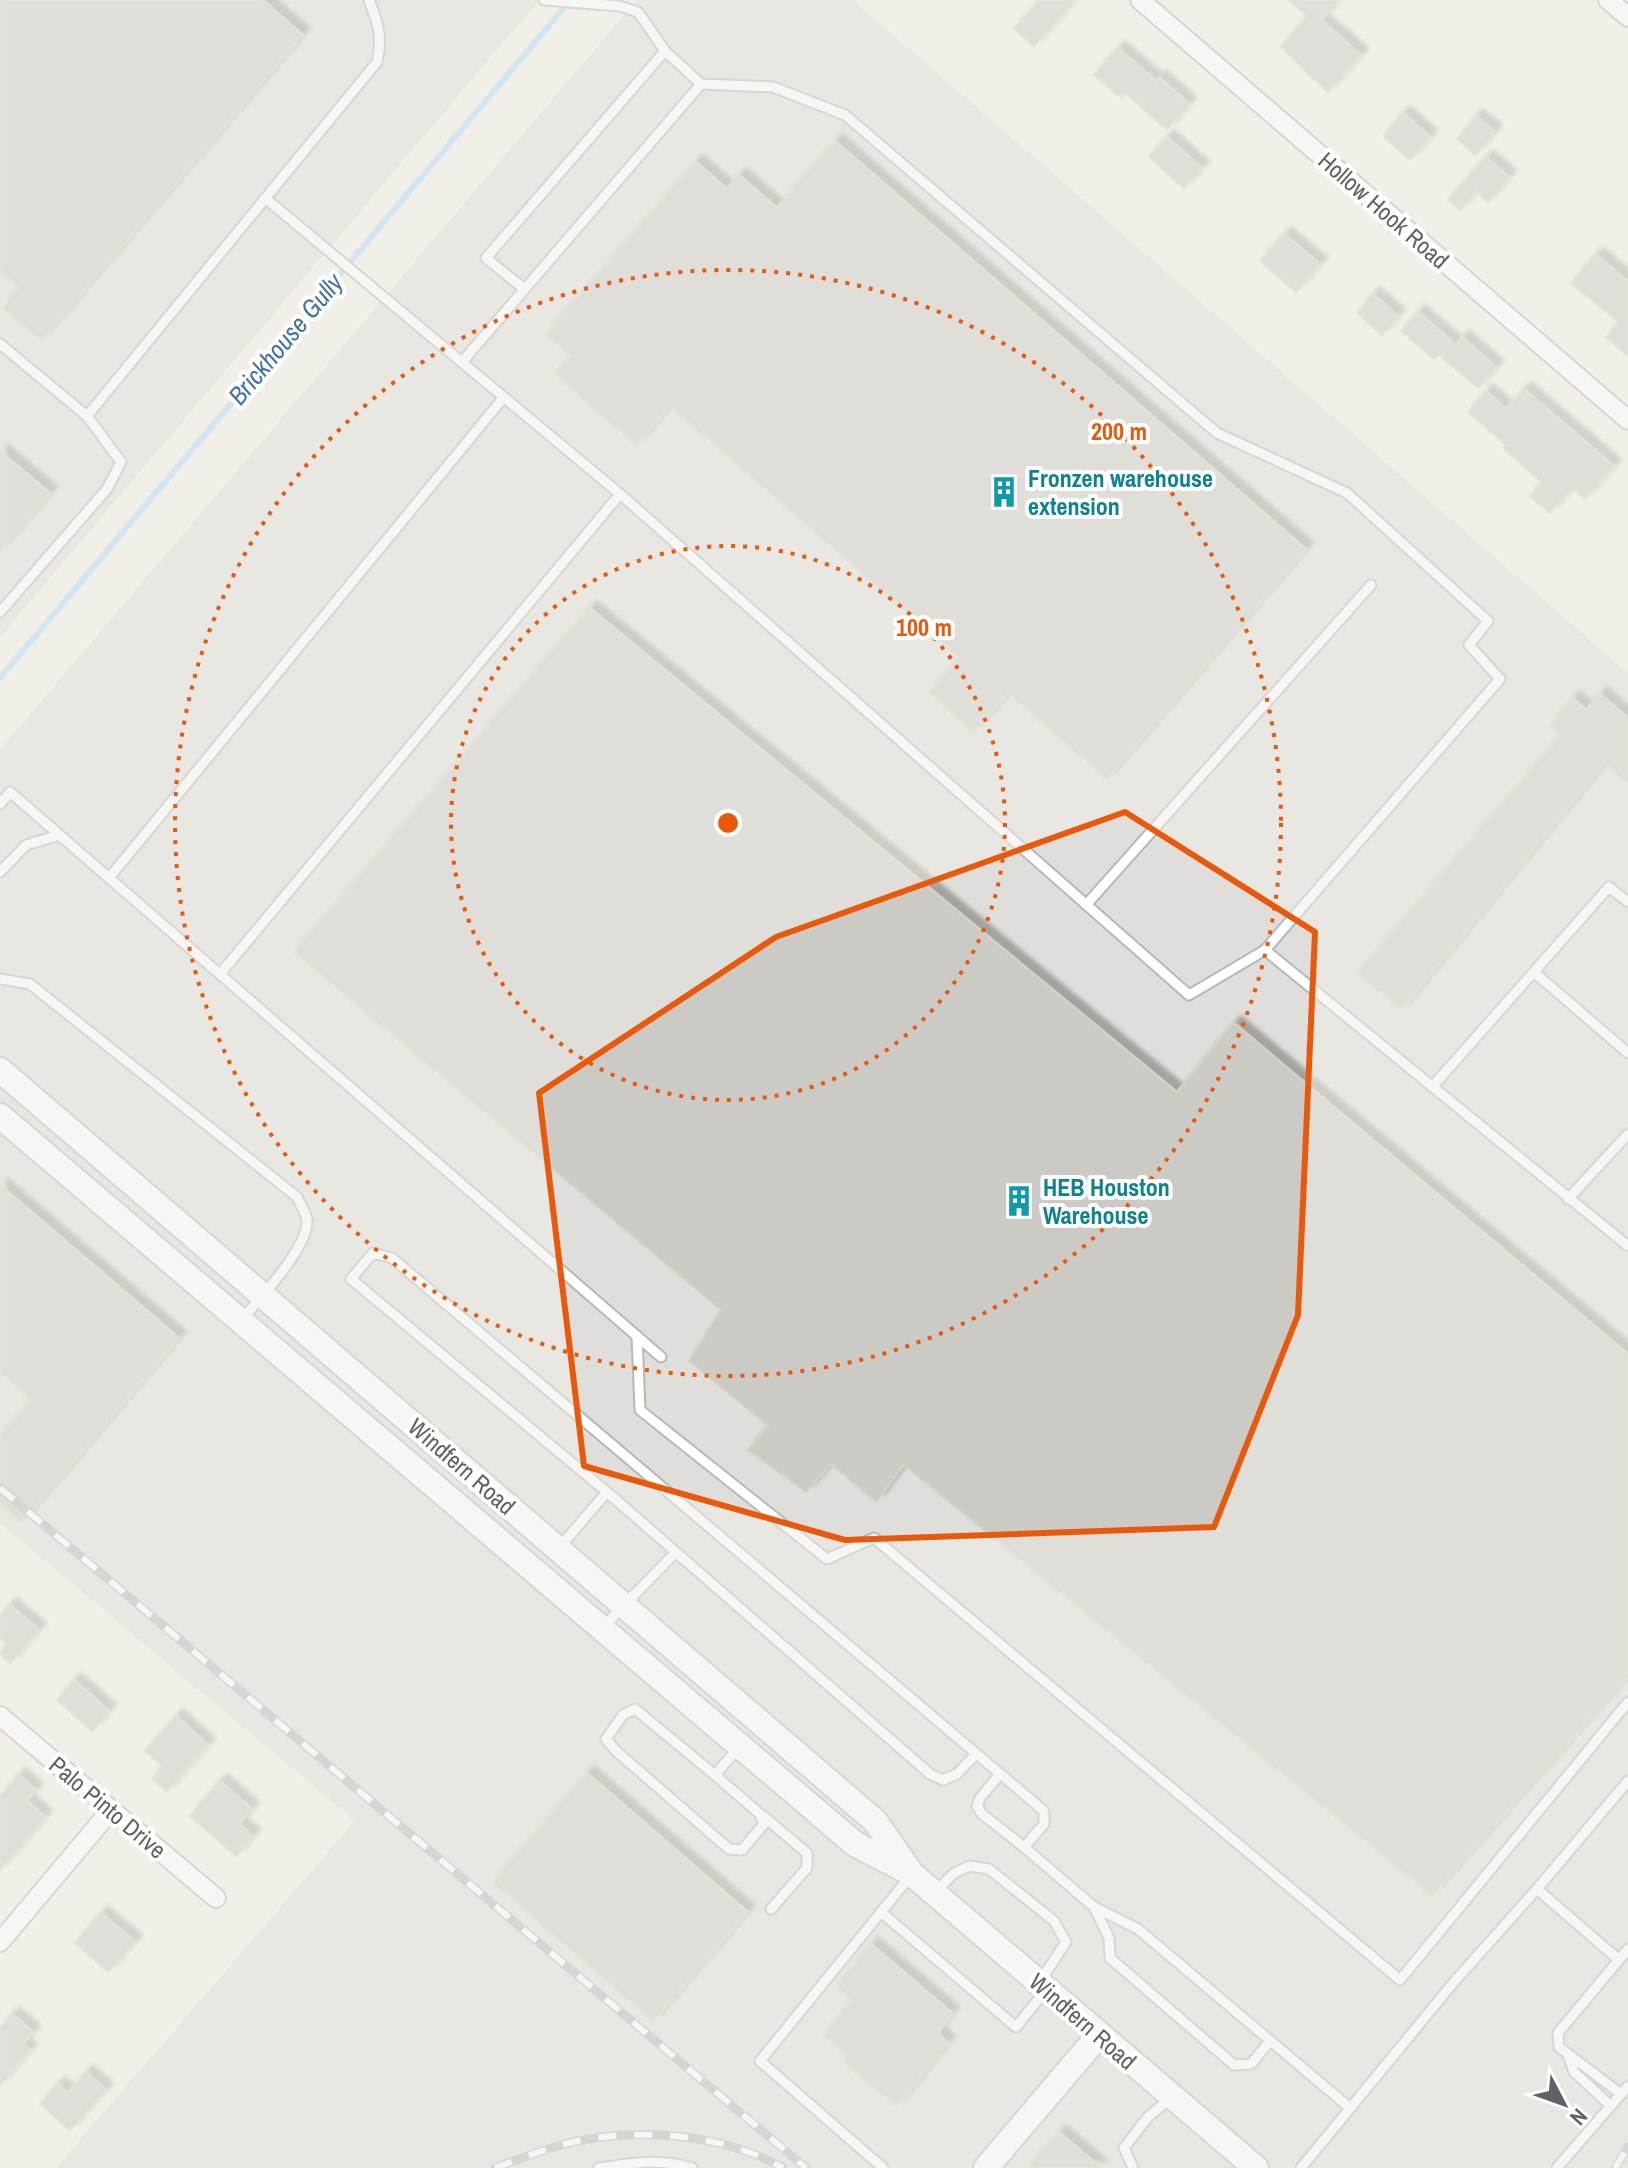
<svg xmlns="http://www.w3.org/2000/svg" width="1628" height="2168" font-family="'Archivo Narrow',sans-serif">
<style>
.industrial{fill:#e0deda}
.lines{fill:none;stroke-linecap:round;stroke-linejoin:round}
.stream{stroke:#aadaff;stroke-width:6}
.building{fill:#cccac5;stroke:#d6d1c6;stroke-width:2;filter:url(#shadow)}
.lane-casing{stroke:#b5b8bc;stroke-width:13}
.street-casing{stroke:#b5b8bc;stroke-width:22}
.secondary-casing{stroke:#b6babf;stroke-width:28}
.lane{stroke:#fff;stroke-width:9}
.street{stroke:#fff;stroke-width:18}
.secondary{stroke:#fff;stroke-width:24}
.rail-casing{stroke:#b6b7b8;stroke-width:9}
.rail{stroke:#fff;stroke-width:6;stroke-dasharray:18;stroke-linecap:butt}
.marked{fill:none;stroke:#e8590c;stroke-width:6;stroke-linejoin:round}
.ring{fill:none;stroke:#e8590c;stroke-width:4;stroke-dasharray:4 8}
.labels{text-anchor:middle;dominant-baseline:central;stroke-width:8;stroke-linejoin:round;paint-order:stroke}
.street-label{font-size:24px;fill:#5f6368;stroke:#fff}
.culture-label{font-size:24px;font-weight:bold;fill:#0d838f;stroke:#fff;text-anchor:start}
.water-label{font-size:26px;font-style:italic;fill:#4174aa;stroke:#fff}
.centre{fill:#e8590c;stroke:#fff;stroke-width:4}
.ring-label{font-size:24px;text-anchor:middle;font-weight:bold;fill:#e8590c;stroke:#fff;stroke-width:8;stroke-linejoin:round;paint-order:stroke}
</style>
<defs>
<filter id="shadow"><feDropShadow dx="7" dy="-7" stdDeviation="2" flood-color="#0004"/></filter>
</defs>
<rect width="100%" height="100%" fill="#f1efe8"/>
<!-- industrial -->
<g class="industrial">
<path d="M0,0H539L0,637Z"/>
<path d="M637,0H853L1628,673V2168H56L355,1821L0,1523V750Z"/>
</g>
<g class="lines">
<!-- stream -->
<path class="stream" d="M0,678L568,3"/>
</g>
<!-- building -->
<g class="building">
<path d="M0,0H263L303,35L41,340L3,307L20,287L0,270Z"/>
<path d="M1040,0H1075L1034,46L1014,29Z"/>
<path d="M1289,0H1339L1321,20L1361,55L1328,92L1281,47L1307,16Z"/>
<path d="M1118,48L1156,81L1159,77L1189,104L1167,130L1126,93L1121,98L1094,75Z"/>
<path d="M1403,113L1430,137L1410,160L1383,136Z"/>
<path d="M1476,116L1495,132L1475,155L1457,139Z"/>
<path d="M1167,137L1202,168L1184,188L1149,157Z"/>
<path d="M835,141L1306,549L1107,779L1008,693L974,732L929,693L960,658L670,406L636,445L555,374L570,356L546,334L696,162L727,189L739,175L777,208Z"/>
<path d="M1486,157L1509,177L1488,202L1476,191L1460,210L1448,200Z"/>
<path d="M1284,234L1320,264L1296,292L1260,261Z"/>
<path d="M1596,254L1628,282V356L1606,337L1619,322L1571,283Z"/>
<path d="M1373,294L1398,316L1382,335L1357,313Z"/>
<path d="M1418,312L1456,345L1462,337L1496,367L1478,388L1438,354L1434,359L1401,331Z"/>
<path d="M1524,389L1614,466L1585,499L1572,488L1550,513L1530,496L1542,482L1503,448L1506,445L1468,412L1486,391L1506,409Z"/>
<path d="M0,451L50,493L0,551Z"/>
<path d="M590,608L1177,1092L1234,1023L1628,1354V1676L1432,1895L904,1465L876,1502L831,1464L806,1492L748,1450L769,1426L689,1361L721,1310L294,952Z"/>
<path d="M1600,694L1628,718V783L1605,763L1402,1009L1357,973L1562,735L1550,725L1573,698L1586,710Z"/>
<path d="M0,1185L179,1338L22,1522L0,1504V1437L32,1400L0,1372Z"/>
<path d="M10,1605L39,1630L10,1663L0,1654L6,1643L0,1638V1616Z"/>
<path d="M74,1680L109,1711L92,1731L57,1700Z"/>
<path d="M176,1716L208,1745L167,1792L152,1779L163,1766L145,1751Z"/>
<path d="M587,1773L748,1912L653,2021L493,1882Z"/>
<path d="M19,1775L36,1790L26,1800L45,1817L0,1870V1796Z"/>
<path d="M220,1781L252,1809L239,1824L253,1836L236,1856L190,1816Z"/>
<path d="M101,1913L135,1942L108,1972L75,1943Z"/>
<path d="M871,1944L952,2013L938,2033L948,2043L897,2106L844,2063L848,2057L824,2036L852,1999L837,1986Z"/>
<path d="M12,2014L33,2032L23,2044L30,2050L0,2085V2028Z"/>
<path d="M86,2072L106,2090L70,2130L40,2104L58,2084L68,2093Z"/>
<path d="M1059,2132L1101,2168H1028Z"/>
</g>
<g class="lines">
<defs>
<g id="lane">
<path d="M665,51L701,84L773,87L845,115L1217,433L1347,493L1488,621L1469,645L1500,679L1265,950L1628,1246"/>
<path d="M265,198L620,494L1189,995L1265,950"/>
<path d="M523,288L486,258L665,51L638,12L619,6L544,0"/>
<path d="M0,344L87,416"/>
<path d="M462,362L701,84"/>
<path d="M0,612L107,489L121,462L87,416L377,62C383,38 378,23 369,0"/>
<path d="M0,804L10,792L661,1357"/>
<path d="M0,872L26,845L60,835"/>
<path d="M109,878L504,397"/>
<path d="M1086,905L1371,585"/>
<path d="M1535,973L1628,1053"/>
<path d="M220,974L620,494"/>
<path d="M0,979L30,984L297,1197C300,1203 306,1213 307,1220C309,1246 260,1299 243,1318"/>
<path d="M1432,1087L1609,887L1628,902"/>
<path d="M1568,1199L1628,1134"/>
<path d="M637,1336L640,1410L827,1559L874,1538L1400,1980L1628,1702"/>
<path d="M558,1549L607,1492"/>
<path d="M604,1626L675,1553"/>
<path d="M975,1755L957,1774L943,1780L930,1774L607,1492L351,1279L373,1253L392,1258L1044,1811V1824L1024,1847L1094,1907L1138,1929L1350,2108"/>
<path d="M715,1775L760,1814L764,1824L742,1850L729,1849L616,1751L606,1739L623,1715L635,1709L715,1775L740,1746"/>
<path d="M999,1775L980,1798L977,1806L982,1814L1024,1847"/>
<path d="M763,1816L807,1853V1868L771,1909"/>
<path d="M935,1893L953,1874L969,1866L989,1869L1054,1921L1066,1942L1041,1980"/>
<path d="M1094,1907L1109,1938L1110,1958L1234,2065L1251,2064L1270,2041"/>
<path d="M881,1912L1016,2027L1046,1990"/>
<path d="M1619,1960L1537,1889L1628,1781"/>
<path d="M1568,2055L1574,2072L1611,2106"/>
<path d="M1621,2094L1559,2047L1558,2033L1628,1949"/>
<path d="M599,2168C630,2163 661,2158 692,2168"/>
<path d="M883,2168L760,2061L912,1874"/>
<path d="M1133,2168L1124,2148L1148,2117L1172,2097"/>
<path d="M1301,2168L1454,1982L1537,1889"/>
<path d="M1557,2168L1628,2086"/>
</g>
<g id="street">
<path d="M1140,0L1628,420"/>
<path d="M1608,0L1628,17"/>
<path d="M0,1716L216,1898"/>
<path d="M0,1942L111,1810"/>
</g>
<g id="secondary">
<path d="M0,1070L875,1821L912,1874L1256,2168"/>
<path d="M0,1116L855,1844L907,1871"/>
<path d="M986,2168L1099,2035"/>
</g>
</defs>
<!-- lane casing -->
<use href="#lane" class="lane-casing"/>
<!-- street casing -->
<use href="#street" class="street-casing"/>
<!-- secondary casing -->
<use href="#secondary" class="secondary-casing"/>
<!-- lane -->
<use href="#lane" class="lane"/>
<!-- street -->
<use href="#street" class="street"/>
<!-- secondary -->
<use href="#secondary" class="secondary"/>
<defs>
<g id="rail">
<path d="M0,1488L806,2168"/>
<path d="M495,2168C514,2161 534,2153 554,2147C625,2126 718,2131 783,2168"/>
<path d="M1615,2168L1628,2147"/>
</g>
</defs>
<!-- rail casing -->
<use href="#rail" class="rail-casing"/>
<!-- rail -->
<use href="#rail" class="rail"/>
</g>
<!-- marked area -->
<path d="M0 0H1628V2168H0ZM1125,812L1315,932L1298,1315L1214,1527L845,1540L584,1466L539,1093L776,937Z" fill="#f1efe8" fill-opacity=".55" fill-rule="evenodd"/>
<path class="marked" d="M1125,812L1315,932L1298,1315L1214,1527L845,1540L584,1466L539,1093L776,937Z"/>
<!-- distance rings -->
<g class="ring">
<circle cx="728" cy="823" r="277"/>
<circle cx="728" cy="823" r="553"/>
</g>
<!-- icons -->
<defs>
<symbol id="building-bare" viewBox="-9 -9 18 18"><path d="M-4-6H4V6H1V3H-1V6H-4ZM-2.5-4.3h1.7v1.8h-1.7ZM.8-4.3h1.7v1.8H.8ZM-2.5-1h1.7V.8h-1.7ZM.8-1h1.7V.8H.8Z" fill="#0f9aa8" stroke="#fff" stroke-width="2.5" paint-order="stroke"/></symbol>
</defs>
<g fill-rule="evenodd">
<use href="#building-bare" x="982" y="470" width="44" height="44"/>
<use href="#building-bare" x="997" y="1179" width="44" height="44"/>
</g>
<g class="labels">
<!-- street labels -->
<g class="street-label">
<text transform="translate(1384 210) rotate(41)">Hollow Hook Road</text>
<text transform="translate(462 1466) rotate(41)">Windfern Road</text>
<text transform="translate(108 1807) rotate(40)">Palo Pinto Drive</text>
<text transform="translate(1083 2021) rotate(41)">Windfern Road</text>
</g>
<!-- culture labels -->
<g class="culture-label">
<text x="1028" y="478">Fronzen warehouse<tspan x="1028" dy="28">extension</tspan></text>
<text x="1043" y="1187">HEB Houston<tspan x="1043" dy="28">Warehouse</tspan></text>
</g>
<!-- water labels -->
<g class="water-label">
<text transform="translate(285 339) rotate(-50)">Brickhouse Gully</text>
</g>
</g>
<circle cx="728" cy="823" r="12" class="centre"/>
<g class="ring-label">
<text x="1119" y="440">200 m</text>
<text x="924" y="636">100 m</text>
</g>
<!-- north arrow -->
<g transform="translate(1564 2104) rotate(131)" stroke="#ffffff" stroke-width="6" paint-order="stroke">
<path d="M0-6L14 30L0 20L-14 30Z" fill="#5f6368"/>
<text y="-12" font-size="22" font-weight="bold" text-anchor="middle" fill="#5f6368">N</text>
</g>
</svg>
